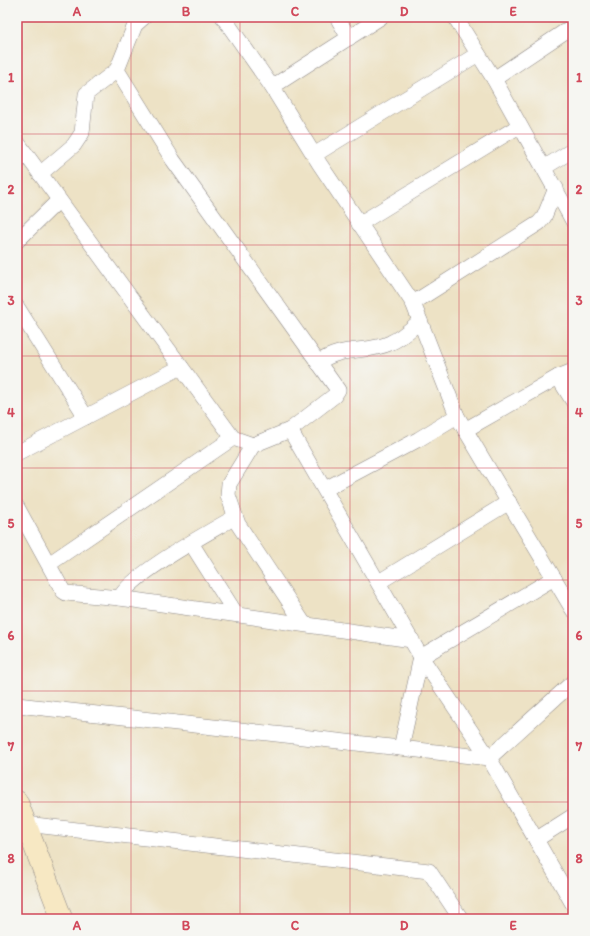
<svg xmlns="http://www.w3.org/2000/svg" width="590" height="936" font-family="Itim,sans-serif">
<style>
.lines{fill:none;stroke-linecap:round;stroke-linejoin:round}
.street-casing{stroke:#888280;stroke-width:16}
.secondary-casing{stroke:#888280;stroke-width:22}
.street{stroke:#fff;stroke-width:15}
.secondary{stroke:#f7e8c3;stroke-width:21}
.grid{fill:none;stroke:#d1495b;stroke-width:1;stroke-opacity:0.55}
.neatline{fill:none;stroke:#d1495b;stroke-width:1.5}
.grid-label{font-size:13px;text-anchor:middle;font-weight:bold;fill:#d1495b}
</style>
<rect width="100%" height="100%" fill="#f6f6f2"/>
<filter id="ink" filterUnits="userSpaceOnUse"><feTurbulence type="fractalNoise" baseFrequency=".025" numOctaves="2"/><feDisplacementMap in="SourceGraphic" scale="8" xChannelSelector="R" yChannelSelector="G"/><feConvolveMatrix kernelMatrix="1 2 1 2 8 2 1 2 1" color-interpolation-filters="sRGB"/></filter>
<filter id="wash" filterUnits="userSpaceOnUse"><feTurbulence type="fractalNoise" baseFrequency=".012" numOctaves="4" result="noise"/><feDisplacementMap in="SourceGraphic" scale="16" xChannelSelector="R" yChannelSelector="G"/><feGaussianBlur stdDeviation="0.9" result="paint"/><feColorMatrix in="noise" values="0 0 0 0 0 0 0 0 0 0 0 0 0 0 0 0 0 1.4 0 .05"/><feComposite in="paint" operator="in"/></filter>
<g filter="url(#wash)">
<rect width="100%" height="100%" fill="#ede2c5"/>
</g>
<g filter="url(#ink)">
<g class="lines">
<defs>
<g id="street">
<path d="M144,17L135,25L117,70L173,160L338,390L334,396L290,430L253,445L229,484L228,495L238,524L304,624"/>
<path d="M223,17L272,87L319,163L413,303L457,416L573,610"/>
<path d="M337,17L349,38"/>
<path d="M455,17L494,79L573,221"/>
<path d="M494,79L573,26"/>
<path d="M272,87L381,17"/>
<path d="M17,142L233,438L253,445"/>
<path d="M314,155L478,54"/>
<path d="M545,167L573,150"/>
<path d="M40,174L74,145L82,133L86,94L117,70"/>
<path d="M359,224L519,126"/>
<path d="M17,241L59,200"/>
<path d="M413,303L539,223L544,217L556,188"/>
<path d="M17,307L86,417"/>
<path d="M318,363C342,345 366,354 390,343C402,338 411,329 420,321"/>
<path d="M558,377L573,401"/>
<path d="M290,430L421,657L489,758L573,904"/>
<path d="M465,430L558,377L573,371"/>
<path d="M17,453L181,367"/>
<path d="M325,489L419,439L457,416"/>
<path d="M17,507L63,591L66,593L120,598L412,640"/>
<path d="M191,543L236,614"/>
<path d="M49,564L233,438"/>
<path d="M379,582L509,502"/>
<path d="M120,598C131,574 210,532 235,517"/>
<path d="M17,705L489,758L573,682"/>
<path d="M401,748L421,657L554,578"/>
<path d="M26,824L429,871L461,919"/>
<path d="M537,839L573,816"/>
</g>
<path id="secondary" d="M17,801L62,919"/>
</defs>
<!-- street casing -->
<use href="#street" class="street-casing"/>
<!-- secondary casing -->
<use href="#secondary" class="secondary-casing"/>
<!-- street -->
<use href="#street" class="street"/>
<!-- secondary -->
<use href="#secondary" class="secondary"/>
</g>
</g>
<!-- grid -->
<path class="grid" d="M131,17V919M240,17V919M350,17V919M459,17V919M17,134H573M17,245H573M17,356H573M17,468H573M17,580H573M17,691H573M17,802H573"/>
<!-- margin -->
<rect width="590" height="936" fill="none" stroke="#f6f6f2" stroke-width="44"/>
<rect x="22" y="22" width="546" height="892" class="neatline"/>
<g class="grid-label">
<text x="77" y="16">A</text>
<text x="186" y="16">B</text>
<text x="295" y="16">C</text>
<text x="404" y="16">D</text>
<text x="513" y="16">E</text>
<text x="11" y="82">1</text>
<text x="579" y="82">1</text>
<text x="11" y="194">2</text>
<text x="579" y="194">2</text>
<text x="11" y="305">3</text>
<text x="579" y="305">3</text>
<text x="11" y="417">4</text>
<text x="579" y="417">4</text>
<text x="11" y="528">5</text>
<text x="579" y="528">5</text>
<text x="11" y="640">6</text>
<text x="579" y="640">6</text>
<text x="11" y="751">7</text>
<text x="579" y="751">7</text>
<text x="11" y="863">8</text>
<text x="579" y="863">8</text>
<text x="77" y="930">A</text>
<text x="186" y="930">B</text>
<text x="295" y="930">C</text>
<text x="404" y="930">D</text>
<text x="513" y="930">E</text>
</g>
</svg>
